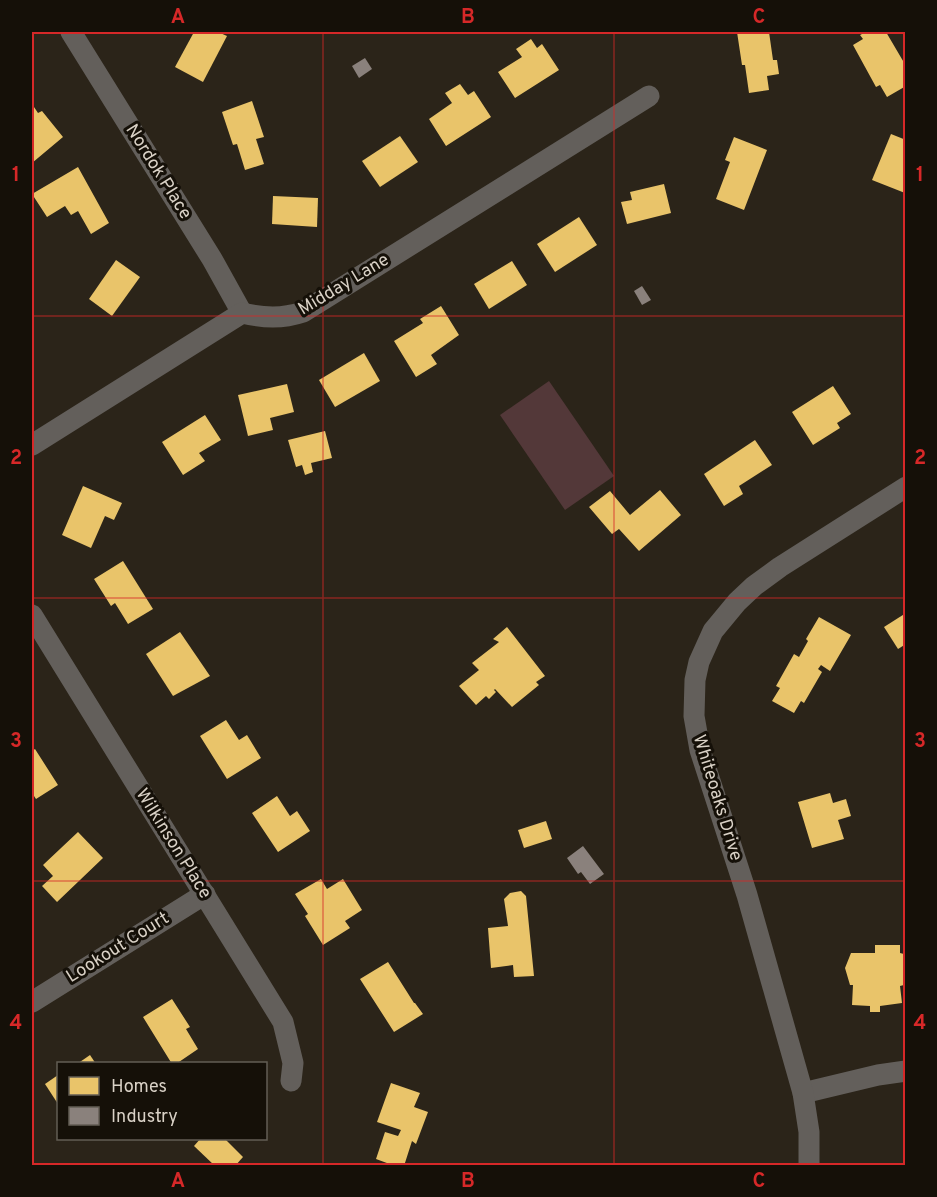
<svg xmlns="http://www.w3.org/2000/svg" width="937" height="1197" font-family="Overpass,sans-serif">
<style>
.green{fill:#533839}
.homes{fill:#e9c46a}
.industry{fill:#8a817c}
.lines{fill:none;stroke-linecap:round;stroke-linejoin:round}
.minor{stroke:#635f5b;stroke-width:21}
.grid{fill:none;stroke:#d62828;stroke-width:1.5;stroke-opacity:0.55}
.labels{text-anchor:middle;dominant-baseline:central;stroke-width:6;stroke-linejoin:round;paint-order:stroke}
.street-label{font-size:18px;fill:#d9d1c6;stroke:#151008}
.neatline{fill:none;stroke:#d62828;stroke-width:2}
.grid-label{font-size:20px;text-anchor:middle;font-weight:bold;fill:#d62828}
</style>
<rect width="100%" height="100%" fill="#2b2419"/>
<!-- green -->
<path class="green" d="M549,381L614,476L565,510L500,415Z"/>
<!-- homes -->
<g class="homes">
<path d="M194,32H218L227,36L203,82L175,67Z"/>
<path d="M737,32H769L773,60H777L779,74L767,76L769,90L749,93L745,65H742Z"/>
<path d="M866,32H872L873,34L878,32H886L906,66V86L887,97L880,85L876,87L853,45L863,39L860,35Z"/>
<path d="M531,39L537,48L542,44L559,70L515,98L498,72L522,57L516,49Z"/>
<path d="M460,84L468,95L474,91L491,117L446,146L429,119L452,103L445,93Z"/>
<path d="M252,101L264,137L256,139L264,164L245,170L237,144L233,145L222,112Z"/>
<path d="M32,104L38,113L42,111L63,137L32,163Z"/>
<path d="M891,134L906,140L905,193L872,180Z"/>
<path d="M400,136L418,162L380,187L362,161Z"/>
<path d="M734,137L767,150L744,210L716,199L730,162L725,160Z"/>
<path d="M78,167L109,223L91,234L78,211L71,215L65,206L47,217L32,194Z"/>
<path d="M664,184L671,213L627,224L621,202L632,200L630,192Z"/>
<path d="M273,196L318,198L317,227L272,224Z"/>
<path d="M579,217L597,245L555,272L537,244Z"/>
<path d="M116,260L140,277L112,316L89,299Z"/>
<path d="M512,261L527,285L489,309L474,284Z"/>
<path d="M441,306L459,335L431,355L437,364L416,377L394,341L423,323L420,319Z"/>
<path d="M364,353L380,381L335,407L319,380Z"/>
<path d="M287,384L294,412L270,418L273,430L248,436L238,395Z"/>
<path d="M833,386L851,414L837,423L840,428L813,445L792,412Z"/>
<path d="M205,415L221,440L199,453L205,461L183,475L162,442Z"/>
<path d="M325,431L332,458L311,463L313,472L305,475L302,465L296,467L288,440Z"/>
<path d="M755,440L772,465L739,486L743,494L724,506L704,474Z"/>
<path d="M83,486L122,503L114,520L105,516L91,548L62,535Z"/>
<path d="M660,490L681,515L639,551L619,529L612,534L589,507L610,491L630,515Z"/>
<path d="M123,561L153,609L128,624L115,603L111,606L94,579Z"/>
<path d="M906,613V644L898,649L884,627Z"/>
<path d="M819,617L851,635L830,671L821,665L818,669L822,672L804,703L801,701L794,713L772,701L780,688L776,686L794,654L799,657L808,641L806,639Z"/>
<path d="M507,627L545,676L536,682L539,685L512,707L495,689L494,690L496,692L489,699L486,696L476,705L459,686L479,670L472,663L499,642L493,639Z"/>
<path d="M180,632L210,676L173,696L146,654Z"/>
<path d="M226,720L239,740L247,735L261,758L227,779L200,736Z"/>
<path d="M35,749L58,785L36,799L34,796L32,798V751Z"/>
<path d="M830,793L833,803L846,799L851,816L838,820L844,839L812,848L798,802Z"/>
<path d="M277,796L290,816L297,811L310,831L278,852L252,813Z"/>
<path d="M546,821L552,839L524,848L518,830Z"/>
<path d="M78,832L103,858L57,902L42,886L53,876L43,865Z"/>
<path d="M321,879L327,889L343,879L362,910L345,921L350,928L323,945L305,916L308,914L295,894Z"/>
<path d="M521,891L526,896L534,976L514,977L513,965L491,968L488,928L508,926L504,899L510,893Z"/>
<path d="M875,945H900V953L904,954V985L900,986L902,1003L880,1006V1012H870V1006L852,1005L853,985H850L845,968L851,953H875Z"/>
<path d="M388,962L414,1003H415L423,1014L394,1032L360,979Z"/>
<path d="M172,999L190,1027L186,1029L198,1049L176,1064H172L143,1017Z"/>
<path d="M90,1055L96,1064H77Z"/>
<path d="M58,1075V1104L45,1084Z"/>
<path d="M391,1083L420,1093L414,1107L428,1112L416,1144L412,1141L404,1166H395L376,1159L385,1132L398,1136L401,1130L377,1122Z"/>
<path d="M201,1138H224L243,1157L235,1166H215L194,1146Z"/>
</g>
<!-- industry -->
<g class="industry">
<path d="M365,58L372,69L359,78L352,66Z"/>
<path d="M642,286L651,300L642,305L634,291Z"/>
<path d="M583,846L604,874L590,884L581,872L578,874L567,858Z"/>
</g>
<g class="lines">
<!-- minor -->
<g class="minor">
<path d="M71,32L212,259L242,313"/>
<path d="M32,445L242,313C264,318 282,319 303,312L649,96"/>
<path d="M32,615L283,1022L293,1063L291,1081"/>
<path d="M32,1002L205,894"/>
<path d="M803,1093L878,1075L906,1071"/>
<path d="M809,1166V1132L803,1093L747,895L700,750L694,716L695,680L699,662L713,631L737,602L754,586L780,567L906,487"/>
</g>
</g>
<!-- grid -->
<path class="grid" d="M323,32V1166M614,32V1166M32,316H906M32,598H906M32,881H906"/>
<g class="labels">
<!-- street labels -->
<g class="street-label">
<text transform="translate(158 172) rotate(58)">Nordok Place</text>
<text transform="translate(344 285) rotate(-31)">Midday Lane</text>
<text transform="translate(717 798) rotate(73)">Whiteoaks Drive</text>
<text transform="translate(173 844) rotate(58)">Wilkinson Place</text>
<text transform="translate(118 948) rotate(-32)">Lookout Court</text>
</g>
</g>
<!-- border -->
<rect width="937" height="1197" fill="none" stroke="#151008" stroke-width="66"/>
<!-- legend -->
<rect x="57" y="1062" width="210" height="78" fill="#151008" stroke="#635d54" stroke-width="1.5"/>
<rect x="69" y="1077" width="30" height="18" fill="#e9c46a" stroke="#635d54" stroke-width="1.5"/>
<text x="111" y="1092" font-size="18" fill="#d9d1c6">Homes</text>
<rect x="69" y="1107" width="30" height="18" fill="#8a817c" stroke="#635d54" stroke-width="1.5"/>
<text x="111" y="1122" font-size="18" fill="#d9d1c6">Industry</text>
<rect x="33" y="33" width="871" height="1131" class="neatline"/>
<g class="grid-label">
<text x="178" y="23">A</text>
<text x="468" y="23">B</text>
<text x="759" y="23">C</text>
<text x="16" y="181">1</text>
<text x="920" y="181">1</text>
<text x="16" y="464">2</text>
<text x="920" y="464">2</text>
<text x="16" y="747">3</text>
<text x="920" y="747">3</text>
<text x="16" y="1029">4</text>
<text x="920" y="1029">4</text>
<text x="178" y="1187">A</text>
<text x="468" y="1187">B</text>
<text x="759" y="1187">C</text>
</g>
</svg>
